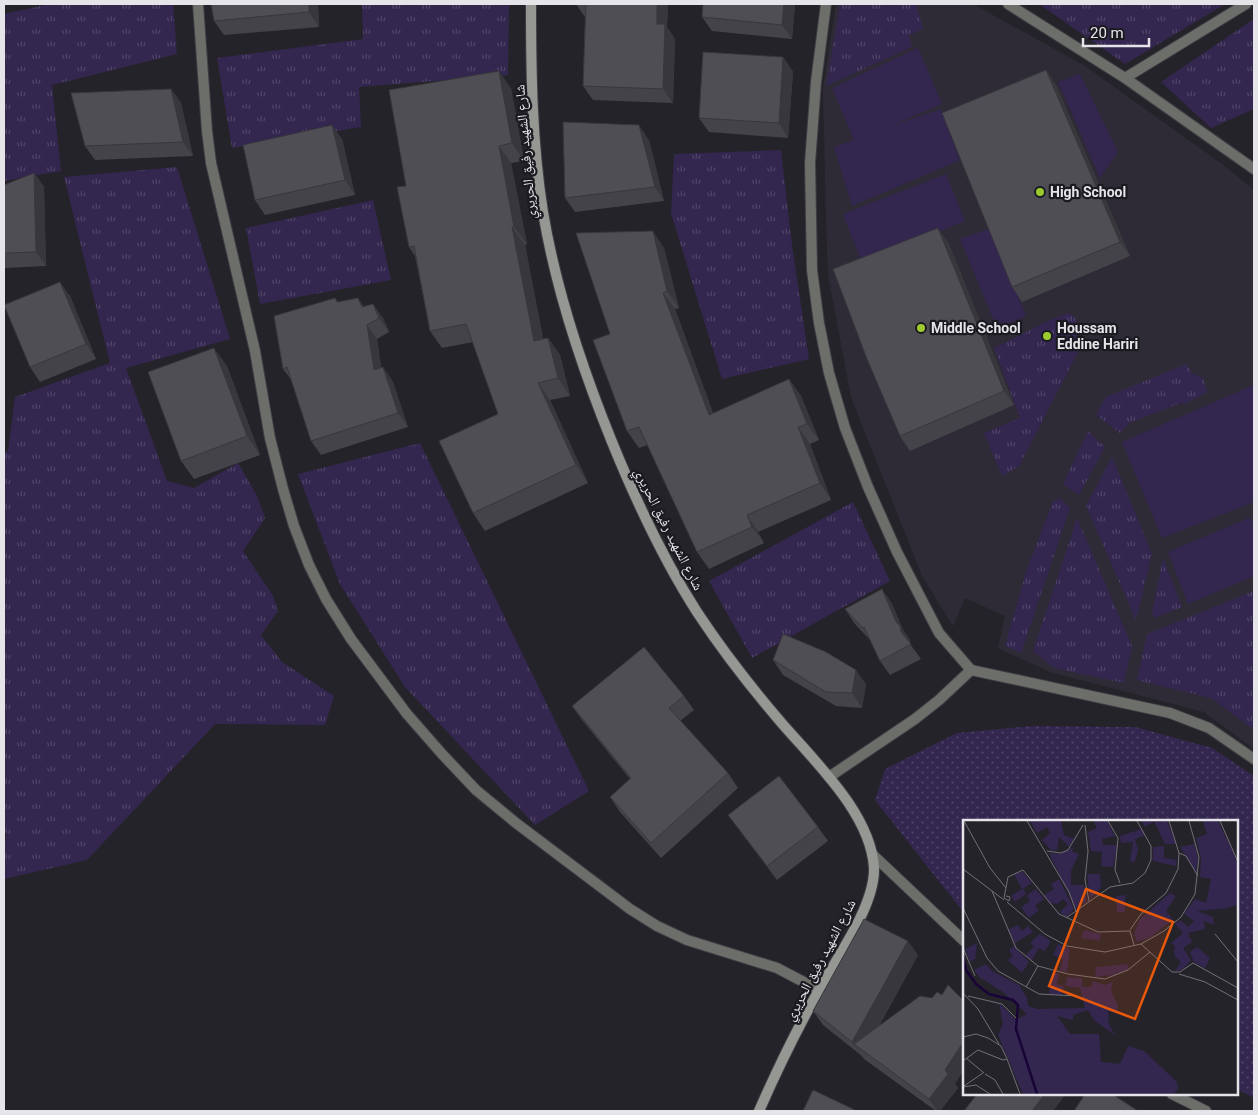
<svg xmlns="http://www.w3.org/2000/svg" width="1258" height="1115" font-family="Roboto,'Noto Naskh Arabic',sans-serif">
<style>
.built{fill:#2e2b37}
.grass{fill:url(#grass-tufts)}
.park{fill:url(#park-dots)}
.pitch{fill:#33264f}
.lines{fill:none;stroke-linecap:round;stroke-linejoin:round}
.street-casing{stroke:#403e45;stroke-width:12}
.secondary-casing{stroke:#403e45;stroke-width:12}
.street{stroke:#6c6e6a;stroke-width:10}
.secondary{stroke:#959892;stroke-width:10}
.wall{fill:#444349}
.shaded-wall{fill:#37373c}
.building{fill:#4f4e55;stroke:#37373c}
.poi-dot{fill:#9dca2f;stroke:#1b1a20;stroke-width:2}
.labels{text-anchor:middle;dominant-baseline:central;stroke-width:4.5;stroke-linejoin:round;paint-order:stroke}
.street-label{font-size:14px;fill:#e5e4e9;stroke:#1b1a20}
.poi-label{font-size:14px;font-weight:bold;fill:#e5e4e9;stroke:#1b1a20;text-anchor:start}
.inset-river{fill:none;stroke:#190437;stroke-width:2.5}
.inset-road{fill:none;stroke:#727076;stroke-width:1}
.view{fill:#e8590c;fill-opacity:0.15;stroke:#e8590c;stroke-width:2.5}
.inset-edge{fill:none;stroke:#e5e4e9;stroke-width:2.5}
</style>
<defs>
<pattern id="grass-tufts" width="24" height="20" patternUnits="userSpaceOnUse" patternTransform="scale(1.25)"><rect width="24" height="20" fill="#33264f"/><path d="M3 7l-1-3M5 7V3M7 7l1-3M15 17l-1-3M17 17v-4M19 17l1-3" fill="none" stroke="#504568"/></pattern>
<pattern id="park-dots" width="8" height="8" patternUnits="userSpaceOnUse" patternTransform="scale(1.25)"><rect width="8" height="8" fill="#33264f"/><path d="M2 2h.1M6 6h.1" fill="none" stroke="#504568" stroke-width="1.8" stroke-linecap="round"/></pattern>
</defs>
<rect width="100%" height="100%" fill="#25232a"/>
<!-- built -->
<path class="built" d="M836,4H973L1085,66L1222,164L1254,190V749L1204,712L1050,672L998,648L1005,616L965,598L953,626L922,576L851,397L828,275L826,219L823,87Z"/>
<!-- grass -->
<g class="grass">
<path d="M50,4H173L177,54L52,85L61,171L4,181V14Z"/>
<path d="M362,4H509L508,75L359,87L361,127L232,148L217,58L363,39Z"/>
<path d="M840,4H916L923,29L909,35L912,47L826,86Z"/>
<path d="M1039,4H1225L1125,64Z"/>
<path d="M1254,19V109L1211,128L1161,82Z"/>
<path d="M781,150L792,245L809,359L722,379L671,213L674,154Z"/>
<path d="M177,167L230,339L126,368L167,481L194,488L238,463L257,496L265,518L243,551L273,596L278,611L261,635L282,662L334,696L325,725L215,724L87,860L4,879V843L7,835L4,829V453L8,451L15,397L110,363L64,177Z"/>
<path d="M373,200L391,280L260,304L246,228Z"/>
<path d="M1068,313L1075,317L1079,350L1019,466L1002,476L984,433L1020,418L994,348L1054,318Z"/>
<path d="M1186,364L1192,373L1203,378L1207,392L1185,404L1181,403L1129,423L1120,433L1096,415L1106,397Z"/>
<path d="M1088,431L1105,447L1079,495L1063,484Z"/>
<path d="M420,443L589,791L535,825L405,687L340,584L298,474Z"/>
<path d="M1112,457L1152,554L1136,620L1086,506Z"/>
<path d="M1060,498L1070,508L1021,653L1005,646L1027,569L1053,502Z"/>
<path d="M853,502L890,581L752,658L709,581Z"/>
<path d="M1077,518L1132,646L1124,683L1054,668L1033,651Z"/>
<path d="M1163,558L1182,607L1155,618L1152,613Z"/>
<path d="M1254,591V730L1211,698L1137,680L1147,634Z"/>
</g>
<!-- park -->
<path class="park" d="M1032,726L1135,727L1212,748L1254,776V1098L1237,1089V821H964V913L875,800L885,769L957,733Z"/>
<!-- pitch -->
<g class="pitch">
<path d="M918,48L942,104L888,127L941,109L960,160L852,206L834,147L854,140L832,88Z"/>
<path d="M1080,74L1118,152L1100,178L1058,82Z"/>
<path d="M946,174L965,221L862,263L843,214Z"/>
<path d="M989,229L1026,316L997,328L960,239Z"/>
<path d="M1254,385V502L1162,538L1122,442Z"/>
<path d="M1249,518L1254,523V576L1188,604L1168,552Z"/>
</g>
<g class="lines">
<defs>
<g id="street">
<path d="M198,4L207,131L211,163L255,351L270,438L283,489L294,526L309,565L326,599L351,639L407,714L442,754L476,790L516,823L630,909L657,926L687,940L777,968L819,990"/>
<path d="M826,4L816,82L810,163L812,270L819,323L829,373L845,428L868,487L897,552L939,633L971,670L939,700L915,719L829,777"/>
<path d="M1008,4L1125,78L1254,169"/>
<path d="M1125,78L1246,4"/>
<path d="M971,670L1170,713L1209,728L1254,759"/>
<path d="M872,854L964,941"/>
<path d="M1172,1094L1206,1111"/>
</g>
<path id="secondary" d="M531,4C531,73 532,144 543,212C556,291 582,368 612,442C636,501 663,559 697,612C722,650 750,686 779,720C813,760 871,813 874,868C875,906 837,957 819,990C797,1029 777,1070 759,1111"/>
</defs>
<!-- street casing -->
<use href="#street" class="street-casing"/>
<!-- secondary casing -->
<use href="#secondary" class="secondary-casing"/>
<!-- street -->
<use href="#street" class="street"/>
<!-- secondary -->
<use href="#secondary" class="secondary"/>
</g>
<!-- wall -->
<g class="wall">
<path d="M318,4L319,27L224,35L214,21Z"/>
<path d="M576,4H668L667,27L675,39L673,103L593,100L583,86L585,17Z"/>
<path d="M795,4L792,39L712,31L702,17Z"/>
<path d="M783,57L793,72L788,138L709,132L699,118Z"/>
<path d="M1046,70L1056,85L1130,256L1022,302L1012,287Z"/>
<path d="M511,88L524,161L511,163L527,244L525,245L543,339L548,338L560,355L570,396L550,400L588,483L485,531L473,513L498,414L473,342L442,348L430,331L415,256L409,247L406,186Z"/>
<path d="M171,89L181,103L193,156L95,160L85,146Z"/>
<path d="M342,139L355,195L265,215L255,200Z"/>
<path d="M649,140L664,201L575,212L565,198Z"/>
<path d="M34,173L44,187L46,266L4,268V185Z"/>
<path d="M948,242L1014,405L910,451L900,436Z"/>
<path d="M664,248L679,308L675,309L713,413L789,379L801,396L819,440L810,444L831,500L758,532L764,543L709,569L697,552L647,445L639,448L627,431L610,334Z"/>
<path d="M70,296L96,359L40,382L30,367Z"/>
<path d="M335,298L338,302L365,307L383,318L389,332L377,339L381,368L383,367L393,382L408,427L321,455L311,441L292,381L283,369Z"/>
<path d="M227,366L260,455L194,479L181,461Z"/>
<path d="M882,589L892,604L903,630L910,640V644L921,659L890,675L880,661L870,640L855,624L845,609Z"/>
<path d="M773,660L866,684L862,708L836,706L783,675Z"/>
<path d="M684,696L694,710L680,721L728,773L738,788L661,858L620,812L610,797L630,779L582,720L572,706Z"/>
<path d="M728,815L818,827L828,841L777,880Z"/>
<path d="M918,955L879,1026L955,1084L958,1088L940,1111H936L864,1059L862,1056L823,1025L813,1011Z"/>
</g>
<!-- shaded-wall -->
<g class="shaded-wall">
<path d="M309,4H318L319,27L309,12Z"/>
<path d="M657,4H668L667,27L675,39L673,103L663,89L657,24Z"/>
<path d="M784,4H795L792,39L782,25Z"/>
<path d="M783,57L793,72L788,138L779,123Z"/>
<path d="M1046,70L1056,85L1130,256L1120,242Z"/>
<path d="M499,71L511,88L524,161L512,143Z"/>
<path d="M171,89L181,103L193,156L183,142Z"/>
<path d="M332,125L342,139L355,195L345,180Z"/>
<path d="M639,125L649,140L664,201L655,187Z"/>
<path d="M499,146L511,163L527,244L514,227Z"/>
<path d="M34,173L44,187L46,266L36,252Z"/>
<path d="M512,227L525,245L547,358L534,341Z"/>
<path d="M938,228L948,242L1014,405L1004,391Z"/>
<path d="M653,231L664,248L679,308L667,291Z"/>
<path d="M60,282L70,296L96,359L86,344Z"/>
<path d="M663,293L675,309L720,432L709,415Z"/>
<path d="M358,298L368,312L362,307Z"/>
<path d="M373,304L383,318L389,332L379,318Z"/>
<path d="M367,325L377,339L384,385L374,370Z"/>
<path d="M548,338L560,355L570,396L558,378Z"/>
<path d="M214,348L227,366L260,455L247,436Z"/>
<path d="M383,367L393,382L408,427L398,413Z"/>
<path d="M789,379L801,396L819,440L807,424Z"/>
<path d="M538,383L550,400L588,483L576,465Z"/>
<path d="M798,427L810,444L831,500L820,483Z"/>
<path d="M747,515L758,532L764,543L752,527Z"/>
<path d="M882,589L892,604L903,630L910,640V645L901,632Z"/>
<path d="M856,670L866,684L862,708L852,693Z"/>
<path d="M908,941L918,955L864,1052L854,1044L862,1056L852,1042Z"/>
<path d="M964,1041V1070L955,1084L958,1088L940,1111H937L929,1099L945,1070Z"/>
<path d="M1045,1094H1066L1053,1111H1032Z"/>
</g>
<!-- building -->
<g class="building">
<path d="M211,4H309V12L214,21Z"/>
<path d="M586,4H657V24H665L663,89L583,86Z"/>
<path d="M703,4H784L782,25L702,17Z"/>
<path d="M703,52L783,57L779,123L699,118Z"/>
<path d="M1046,70L1120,242L1012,287L942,113Z"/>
<path d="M499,71L512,143L499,146L514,227H512L534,341L548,338L558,378L538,383L576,465L473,513L439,441L498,414L466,324L430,331L414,246L409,247L397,187L406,186L389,90Z"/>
<path d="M171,89L183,142L85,146L71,93Z"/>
<path d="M563,122L639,125L655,187L565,198Z"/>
<path d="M332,125L345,180L255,200L243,145Z"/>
<path d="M34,173L36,252L4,253V185Z"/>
<path d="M938,228L1004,391L900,436L867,359L833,269Z"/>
<path d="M653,231L667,291L663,293L709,415L789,379L807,424L798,427L820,483L747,515L752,527L697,552L639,427L627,431L593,340L610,334L576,233Z"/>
<path d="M60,282L86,344L30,367L4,305Z"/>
<path d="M335,298L337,302L358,298L362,307L373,304L379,318L367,325L374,370L383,367L398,413L311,441L287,367L283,369L274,316Z"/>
<path d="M214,348L247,436L181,461L148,372Z"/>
<path d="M882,589L896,622L900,626L901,632L911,644L880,661L864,627V629L845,609Z"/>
<path d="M783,634L826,652L856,670L852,693L826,692L773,660Z"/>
<path d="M644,647L684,696L669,708L728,773L651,843L610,797L631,778L572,706Z"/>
<path d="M779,776L818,827L767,866L728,815Z"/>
<path d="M864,919L908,941L852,1042L813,1011Z"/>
<path d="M948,985L964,1001V1041L945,1070L948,1074L929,1099L854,1044L920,996L932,998L937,992L942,995Z"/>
<path d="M813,1090L855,1110L854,1111H803Z"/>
<path d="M977,1094H1045L1032,1111H964Z"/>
<path d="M1085,1094H1112L1138,1111H1074Z"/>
</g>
<!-- markers -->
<g class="poi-dot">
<circle cx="1040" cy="192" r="5"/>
<circle cx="921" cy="328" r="5"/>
<circle cx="1047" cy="336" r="5"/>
</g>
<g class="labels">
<!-- street labels -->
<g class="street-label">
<text transform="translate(525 152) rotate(-95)">شارع الشهيد رفيق الحريري</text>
<text transform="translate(669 529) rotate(63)">شارع الشهيد رفيق الحريري</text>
<text transform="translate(820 960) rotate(-62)">شارع الشهيد رفيق الحريري</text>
</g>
<!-- poi labels -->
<g class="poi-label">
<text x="1050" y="192">High School</text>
<text x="931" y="328">Middle School</text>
<text x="1057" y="328">Houssam<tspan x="1057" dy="16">Eddine Hariri</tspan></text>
</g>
</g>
<!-- overview -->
<g transform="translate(963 820)">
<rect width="275" height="275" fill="#25232a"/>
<path d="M67,1H98L101,15L111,19L106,27L96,17L94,31L88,30L79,20L87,13L84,7L74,13ZM130,1H144L152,16L139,19L140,25H154L150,47L138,46L139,32L128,31L125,12L134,8ZM179,1H204L213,24H202L191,1L182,7ZM240,1H255L271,34L275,47V84L265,88L234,91L250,97L251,105L241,101L242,109L225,113L229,122L220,128L228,140L219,150L212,151L218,142L211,136L212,126L208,123L220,113L212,104L217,100L225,107L231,101L221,94L232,79L243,83L248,59L237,57L238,38L233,18L244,14ZM179,9L182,15L172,19L175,31L171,43L167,41L170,22L158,23L157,16ZM232,24L235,37L233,52L217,27ZM201,26V38L214,40L213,46L190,41V27ZM111,27L109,31L116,34L108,51V65H121L124,81L113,88L86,33L97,34ZM60,52L69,63L60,69L63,74L52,82L48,76L59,69L51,54ZM124,54H137L138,68L127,79ZM96,59L111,89L103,97L97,92L105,84L100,79L94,84L87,83L81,75L91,69L88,64ZM73,69L81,79L72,86L76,90L66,98L58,87L67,81L64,75ZM55,105L59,111L65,106L70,112L52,123L45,110ZM121,110L138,114L137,121L118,118ZM77,114L88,121L82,131L76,128L69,140L62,136L71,126L67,123ZM14,123L12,139L7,142L2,129ZM95,124L107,129L104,152L97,151L100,139L90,135ZM51,126L66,142L59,153L45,140L50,136L46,130ZM234,127L247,138L242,148L231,142L227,132ZM23,144L29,151L56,165L64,178L65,186L74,189L122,188L117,168L102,166L104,157L119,158V167H128L129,161L143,165L150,161L148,171L155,185L154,193L145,191L146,204L152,215L131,200L125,190L110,195V200L94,196L107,214H136L138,242L157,244L165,226L181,231L214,262L215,269L211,274H60L35,215L40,204L36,183L53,200L64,194L40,172L16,157L11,150ZM165,144L166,149L151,155L132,157L133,147ZM89,152L96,154L94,164L101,166L99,176L86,174Z" fill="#33264f"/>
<path d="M207,73L213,76L203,91L210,100L186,118L174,122L171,114L176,100Z" fill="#33264f"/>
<path d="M162,75V92H154L153,76Z" fill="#33264f"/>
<path class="inset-river" d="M0,136L3,150L13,164L26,174L50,180L55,185L53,209L74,274"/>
<path class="inset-road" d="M1,1L27,48L43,68M64,1L106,72L113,91M145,1L155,18L152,50L157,63M206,1L216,33L223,36L235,56M257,1L275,42M122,5L125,31L122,60L126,81M84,31L98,33L105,30L120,5M0,49L41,80M29,71L53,128L75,146L105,154L142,159L165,150L187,132M43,76L47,77L46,81L41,78L45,57L60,50L96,94L135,112L167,111L171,125M44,82L82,114L104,126L142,132L178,124L209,152H217L230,143L275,168M0,88L24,138L35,151L76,174L114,176M103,98L147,67L170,63L182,53L188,40V26L174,1M167,110L178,94L203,73L215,49L216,33M252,114L275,142M178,124L201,111L218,97L232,74L236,37L226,1M0,128L12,156M216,154L242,162L275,180M63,167L75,146M0,173L15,189L36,224M5,176L39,184L53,198M0,217L13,214L25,218L38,226L44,239L40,240L15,230L0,241M3,238L21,253M44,239L57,274M22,254L32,260L40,274M1,266L20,253M0,267L13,265L27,274"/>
<path class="view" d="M123,69L210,102L172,199L86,166Z"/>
<rect width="275" height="275" class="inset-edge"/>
</g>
<!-- border -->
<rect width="1258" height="1115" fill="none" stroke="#e5e4e9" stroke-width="10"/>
<!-- scale -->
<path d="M1083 38v8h66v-8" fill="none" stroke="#e5e4e9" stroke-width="2.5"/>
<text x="1090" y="38" font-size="15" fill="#e5e4e9" stroke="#1b1a20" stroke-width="4" paint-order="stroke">20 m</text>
</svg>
